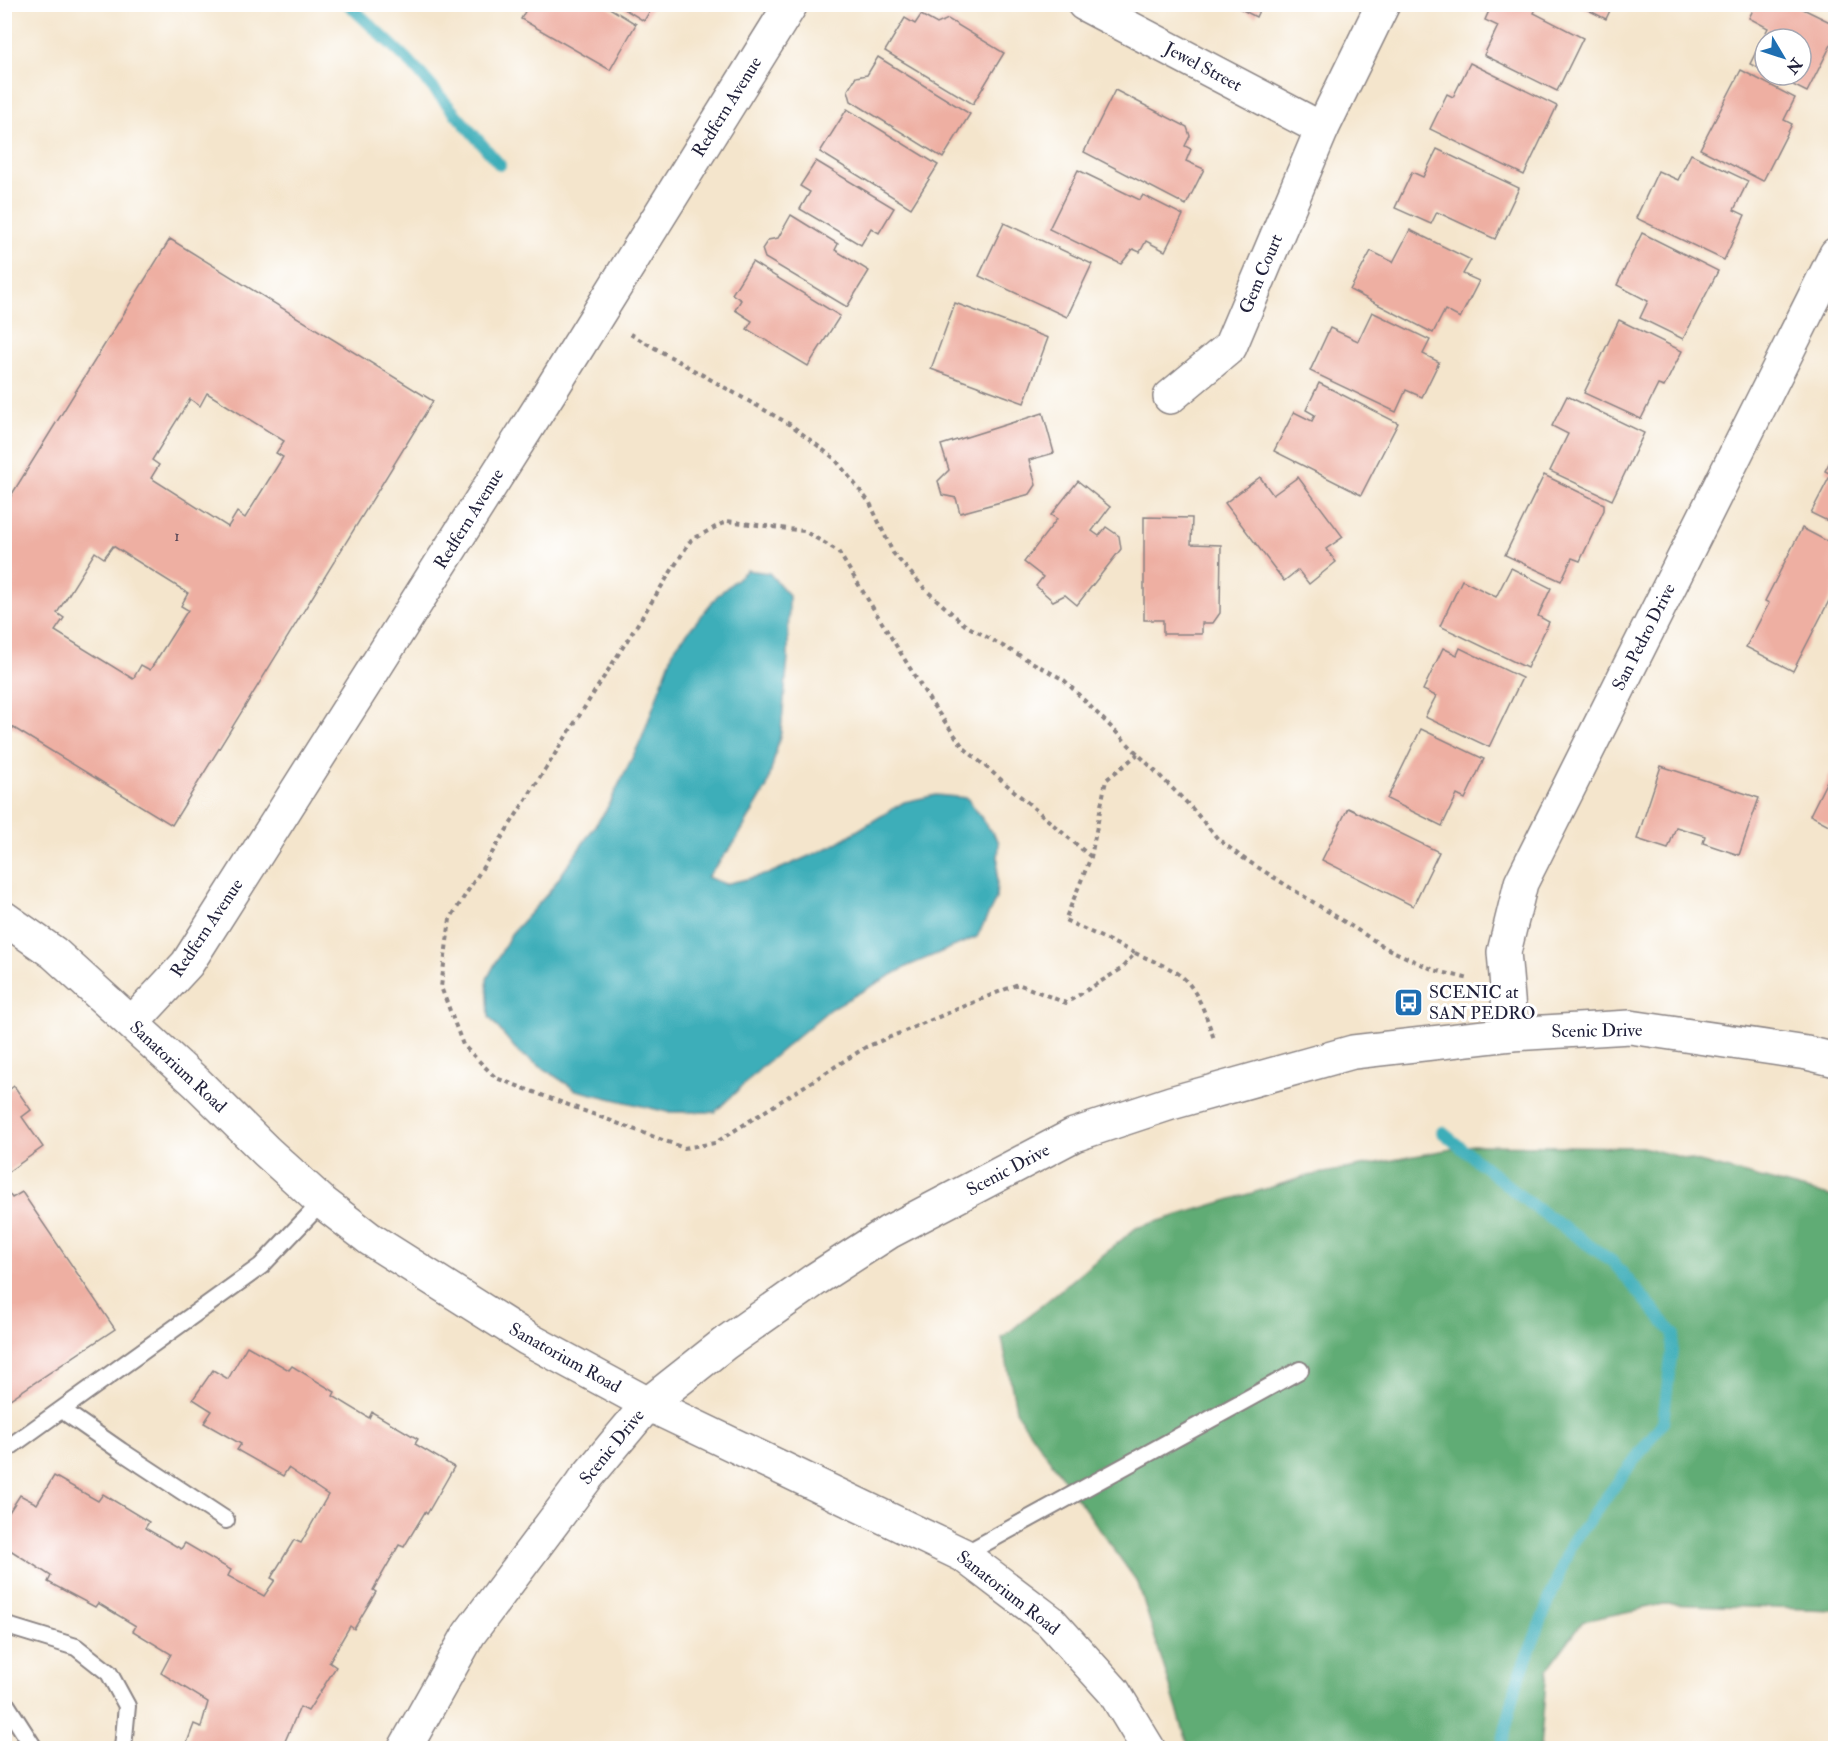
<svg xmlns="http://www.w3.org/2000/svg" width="1840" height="1753" font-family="'IM FELL Double Pica',serif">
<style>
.forest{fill:#61ac74;stroke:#426758;stroke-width:1.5}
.water{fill:#3eaeb9;stroke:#30687a;stroke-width:1.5}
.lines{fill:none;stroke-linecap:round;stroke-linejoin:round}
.stream{stroke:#3eaeb9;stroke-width:12}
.building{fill:#eeafa2;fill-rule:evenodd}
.service-casing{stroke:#8b8484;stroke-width:20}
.minor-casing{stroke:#8b8484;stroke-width:36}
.tertiary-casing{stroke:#8b8484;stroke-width:36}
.path{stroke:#8b8484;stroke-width:4;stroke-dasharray:4.5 4.5;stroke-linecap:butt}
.service{stroke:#fff;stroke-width:16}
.minor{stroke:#fff;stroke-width:33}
.tertiary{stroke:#fff;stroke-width:33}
.labels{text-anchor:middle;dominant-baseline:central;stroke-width:6;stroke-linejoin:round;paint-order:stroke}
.number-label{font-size:15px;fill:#554555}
.street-label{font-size:18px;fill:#22223b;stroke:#fff}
.poi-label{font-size:18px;fill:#22223b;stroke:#fff;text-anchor:start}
</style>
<rect width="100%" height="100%" fill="#fff"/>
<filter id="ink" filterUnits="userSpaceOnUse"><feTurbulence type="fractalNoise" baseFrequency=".0167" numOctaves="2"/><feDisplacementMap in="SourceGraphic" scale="12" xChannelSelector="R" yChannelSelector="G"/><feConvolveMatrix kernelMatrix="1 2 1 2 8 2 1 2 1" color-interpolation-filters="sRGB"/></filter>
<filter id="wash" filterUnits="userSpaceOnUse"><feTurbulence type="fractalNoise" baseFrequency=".008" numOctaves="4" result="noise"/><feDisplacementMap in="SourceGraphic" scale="24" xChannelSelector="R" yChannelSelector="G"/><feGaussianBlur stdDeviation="1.35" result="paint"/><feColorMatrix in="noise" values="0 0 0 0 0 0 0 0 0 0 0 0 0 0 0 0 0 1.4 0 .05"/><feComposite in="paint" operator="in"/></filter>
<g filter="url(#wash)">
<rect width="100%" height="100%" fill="#f4e5cc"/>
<!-- forest -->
<path class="forest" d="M1473,1145L1642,1147L1833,1197L1836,1199L1835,1610L1664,1604L1583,1621L1547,1670L1540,1748H1189L1138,1583L1017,1414L1002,1338L1136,1228L1308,1176Z"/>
<!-- water -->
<path class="water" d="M747,570L769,573L789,595L788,658L781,732L767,787L735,842L707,877L725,884L768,874L832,846L904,802L936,795L967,798L999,842L996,899L977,937L908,966L830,1009L763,1066L715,1112H667L576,1090L518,1052L489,1017L487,979L511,934L550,891L606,810L642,738L674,649L717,596Z"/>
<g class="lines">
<!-- stream -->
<g class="stream">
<path d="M348,4L413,65L500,165"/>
<path d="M1442,1132L1529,1203L1613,1262L1674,1334L1663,1422L1571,1544L1517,1683L1501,1748"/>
</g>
</g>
<g id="blocks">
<!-- building -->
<g class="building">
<path d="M529,4H603L636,24L610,70L521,19Z"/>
<path d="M616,4H654L644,21Z"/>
<path d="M1231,4H1262L1256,17Z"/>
<path d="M1492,4H1538L1534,13L1583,38L1557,91L1484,55L1498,26L1485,20Z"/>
<path d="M1576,4H1613L1606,19Z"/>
<path d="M1756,4H1793L1836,25V35L1807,92L1773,75H1801V39H1765V71L1750,64L1768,28L1749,18Z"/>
<path d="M921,15L937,24L948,19L1004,53L973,104L885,51L905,18L915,24Z"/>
<path d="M878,57L970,114L943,158L851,101L848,90L856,77L867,75Z"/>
<path d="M1470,63L1557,106L1524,175L1430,129L1447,94L1453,97Z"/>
<path d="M1741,70L1795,98L1784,120L1792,124L1763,181L1700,149Z"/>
<path d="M1115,90L1187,127L1190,136L1185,146L1191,149L1186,161L1204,169L1186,205L1084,152Z"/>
<path d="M847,109L938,165L911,208L820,152Z"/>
<path d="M1437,149L1519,188L1495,239L1437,212L1431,224L1395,208L1412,172L1423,177Z"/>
<path d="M1691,154L1748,181L1734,210L1745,215L1724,260L1636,218L1658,171L1678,180Z"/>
<path d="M816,161L894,208L879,233L871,228L861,245L800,209L810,192L800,186Z"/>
<path d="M1078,170L1140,200L1143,195L1183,215L1165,251L1146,241L1140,252L1133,249L1121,264L1049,229Z"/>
<path d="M791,215L838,244L835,250L869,271L847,307L765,258L762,249L768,240L778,238Z"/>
<path d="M1004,223L1092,264L1067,317L979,276Z"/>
<path d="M1410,230L1471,260L1463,274L1479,281L1460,318L1445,310L1433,333L1350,290L1371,251L1393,262Z"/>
<path d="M1642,233L1718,271L1683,339L1640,318L1648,301L1617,285Z"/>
<path d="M170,239L433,401L172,825L4,722V507ZM207,393L284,441L276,453L283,457L245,518L237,512L228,527L151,478L159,465L152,460L190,399L200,406ZM113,546L188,593L181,606L188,610L150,670L141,665L133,679L55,631L64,618L57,613L95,552L104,558Z"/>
<path d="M752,262L840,316L808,366L747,329L752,321L735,310L741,300L732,294Z"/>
<path d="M955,303L1048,338L1024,403L931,369Z"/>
<path d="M1372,312L1430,340L1423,354L1439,362L1422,397L1406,390L1396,412L1310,371L1330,328L1358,341Z"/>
<path d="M1619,320L1682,351L1664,387L1658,385L1641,419L1584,393Z"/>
<path d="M1319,383L1398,423L1361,495L1274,451L1294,412L1312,421L1315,415L1306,410Z"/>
<path d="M1567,396L1644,433L1612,500L1550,471L1568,434L1552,426Z"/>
<path d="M1043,413L1054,453L1029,460L1036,485L1030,494L960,513L956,498L942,495L938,481L949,470L941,445Z"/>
<path d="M1836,450V525L1811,513L1831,474L1825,471Z"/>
<path d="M1544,475L1604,504V510L1580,561L1572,558L1561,581L1505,555Z"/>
<path d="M1260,477L1273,495L1298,477L1343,537L1326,549L1336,562L1309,584L1298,570L1284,581L1225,503Z"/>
<path d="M1078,481L1110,507L1092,531L1099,536L1106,527L1119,536L1121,549L1077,605L1065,595L1053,601L1036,586L1043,577L1024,562L1057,519L1051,515Z"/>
<path d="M1144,517L1192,518L1191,544L1221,545L1220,613L1213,623H1202V634H1163V620H1144Z"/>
<path d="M1802,528L1836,546V587L1793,671L1746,647L1769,603L1765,601Z"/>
<path d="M1511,568L1551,588L1538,616L1549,622L1527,668L1440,626L1462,580L1496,597Z"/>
<path d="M1443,648L1457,655L1460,648L1522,678L1489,747L1425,717L1436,696L1423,690Z"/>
<path d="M1421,729L1484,759L1465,799L1457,795L1442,826L1387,799Z"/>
<path d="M1661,766L1759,798L1739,855L1703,843L1705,836L1676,827L1668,849L1637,839Z"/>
<path d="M1833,769L1836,770V829L1810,815Z"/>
<path d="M1348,808L1439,852L1413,906L1322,860Z"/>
<path d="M14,1086L31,1110L22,1117L43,1147L5,1174V1093Z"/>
<path d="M4,1187L12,1198L22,1192L115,1329L4,1403Z"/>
<path d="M247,1346L289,1370L292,1366L335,1392L333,1396L369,1418L372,1412L418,1439L415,1444L454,1467L427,1514L425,1512L404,1547L399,1545L373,1590L376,1592L354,1629L350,1626L329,1662L336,1667L308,1711L300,1707L282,1748H185L194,1724L201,1727L208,1702L161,1673L171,1654L133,1631L136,1626L98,1603L95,1607L48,1582L51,1576L4,1546V1520L20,1495L37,1504L54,1476L98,1501L103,1494L149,1522L145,1528L181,1549L185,1543L231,1570L228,1576L264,1596L275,1580L271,1578L294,1540L301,1543L328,1495L288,1468L283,1476L237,1450L241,1444L204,1423L212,1411L193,1399L213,1370L228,1379Z"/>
</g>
</g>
</g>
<g filter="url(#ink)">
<use href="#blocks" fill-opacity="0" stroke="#8b8484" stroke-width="1.5"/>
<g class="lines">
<defs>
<g id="service">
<path d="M62,1410L121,1451L226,1520"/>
<path d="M4,1451L261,1266L322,1202"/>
<path d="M963,1555L1300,1370"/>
<path d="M4,1625L76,1647L109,1673L127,1706L123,1748"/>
<path d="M4,1701L34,1748"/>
</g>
<g id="minor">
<path d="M1084,4L1322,129"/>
<path d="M1170,397L1230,347L1322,129L1383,4"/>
<path d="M4,918L54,953L197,1083L266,1151L322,1202L370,1239L528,1339L648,1404L963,1555L1050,1621L1114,1692L1148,1748"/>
<path d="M132,1023L187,964L551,390L791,4"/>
<path d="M1511,1034L1504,952L1521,883L1836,254"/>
</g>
<path id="tertiary" d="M405,1748L469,1634L587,1477L648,1404L724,1344L816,1279L889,1232L1074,1135L1171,1103L1353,1052L1511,1034L1630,1027L1807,1053L1836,1060"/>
</defs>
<!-- service casing -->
<use href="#service" class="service-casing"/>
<!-- minor casing -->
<use href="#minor" class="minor-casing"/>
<!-- tertiary casing -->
<use href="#tertiary" class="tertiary-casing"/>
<!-- path -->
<g class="path">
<path d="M630,334L791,425L835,459L870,503L893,553L927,591L965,625L1064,680L1191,807L1218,839L1243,858L1386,948L1434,970L1469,979"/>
<path d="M1091,857L964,748L932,704L838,551L804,531L727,521L691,540L450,919L441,987L463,1045L496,1078L684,1148L715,1143L866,1047L1018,984L1066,1003L1121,969L1135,953L1065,920L1091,857L1106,780L1138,754"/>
<path d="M1135,953C1148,959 1162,964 1174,971C1197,984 1206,1016 1214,1039"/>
</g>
<!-- service -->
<use href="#service" class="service"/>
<!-- minor -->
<use href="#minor" class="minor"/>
<!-- tertiary -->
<use href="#tertiary" class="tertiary"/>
</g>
</g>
<!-- icons -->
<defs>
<symbol id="bus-square" viewBox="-11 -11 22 22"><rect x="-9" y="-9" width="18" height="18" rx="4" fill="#1f6fb2" stroke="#fff"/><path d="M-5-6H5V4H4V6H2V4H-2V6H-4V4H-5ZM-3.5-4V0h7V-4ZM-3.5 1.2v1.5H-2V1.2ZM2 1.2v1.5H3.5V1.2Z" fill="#fff"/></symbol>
</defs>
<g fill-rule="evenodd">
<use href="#bus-square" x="1392" y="986" width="33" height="33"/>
</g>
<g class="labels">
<!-- number labels -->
<g class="number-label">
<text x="177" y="536">1</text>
</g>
<!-- street labels -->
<g class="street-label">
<text transform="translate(1203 67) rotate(28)">Jewel Street</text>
<text transform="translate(727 107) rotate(-58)">Redfern Avenue</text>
<text transform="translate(1261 274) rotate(-67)">Gem Court</text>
<text transform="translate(469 519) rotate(-58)">Redfern Avenue</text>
<text transform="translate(1644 637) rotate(-63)">San Pedro Drive</text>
<text transform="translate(207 928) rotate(-56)">Redfern Avenue</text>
<text transform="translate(1597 1031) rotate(-1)">Scenic Drive</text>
<text transform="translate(178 1067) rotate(43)">Sanatorium Road</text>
<text transform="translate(1008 1170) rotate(-28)">Scenic Drive</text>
<text transform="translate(565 1358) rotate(29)">Sanatorium Road</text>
<text transform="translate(612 1447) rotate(-51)">Scenic Drive</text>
<text transform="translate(1008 1593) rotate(38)">Sanatorium Road</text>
</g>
<!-- poi labels -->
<g class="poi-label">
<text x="1429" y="992">SCENIC at<tspan x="1429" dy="21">SAN PEDRO</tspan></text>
</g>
</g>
<!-- margin -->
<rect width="1840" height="1753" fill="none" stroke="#fff" stroke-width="24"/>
<!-- north arrow -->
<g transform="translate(1783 57) rotate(129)"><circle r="28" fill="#ffffff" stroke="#a7a7b1" stroke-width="1.5"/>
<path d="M0-4.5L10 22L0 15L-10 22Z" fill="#1f6fb2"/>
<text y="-9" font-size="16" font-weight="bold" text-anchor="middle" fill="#22223b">N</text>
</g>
</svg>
